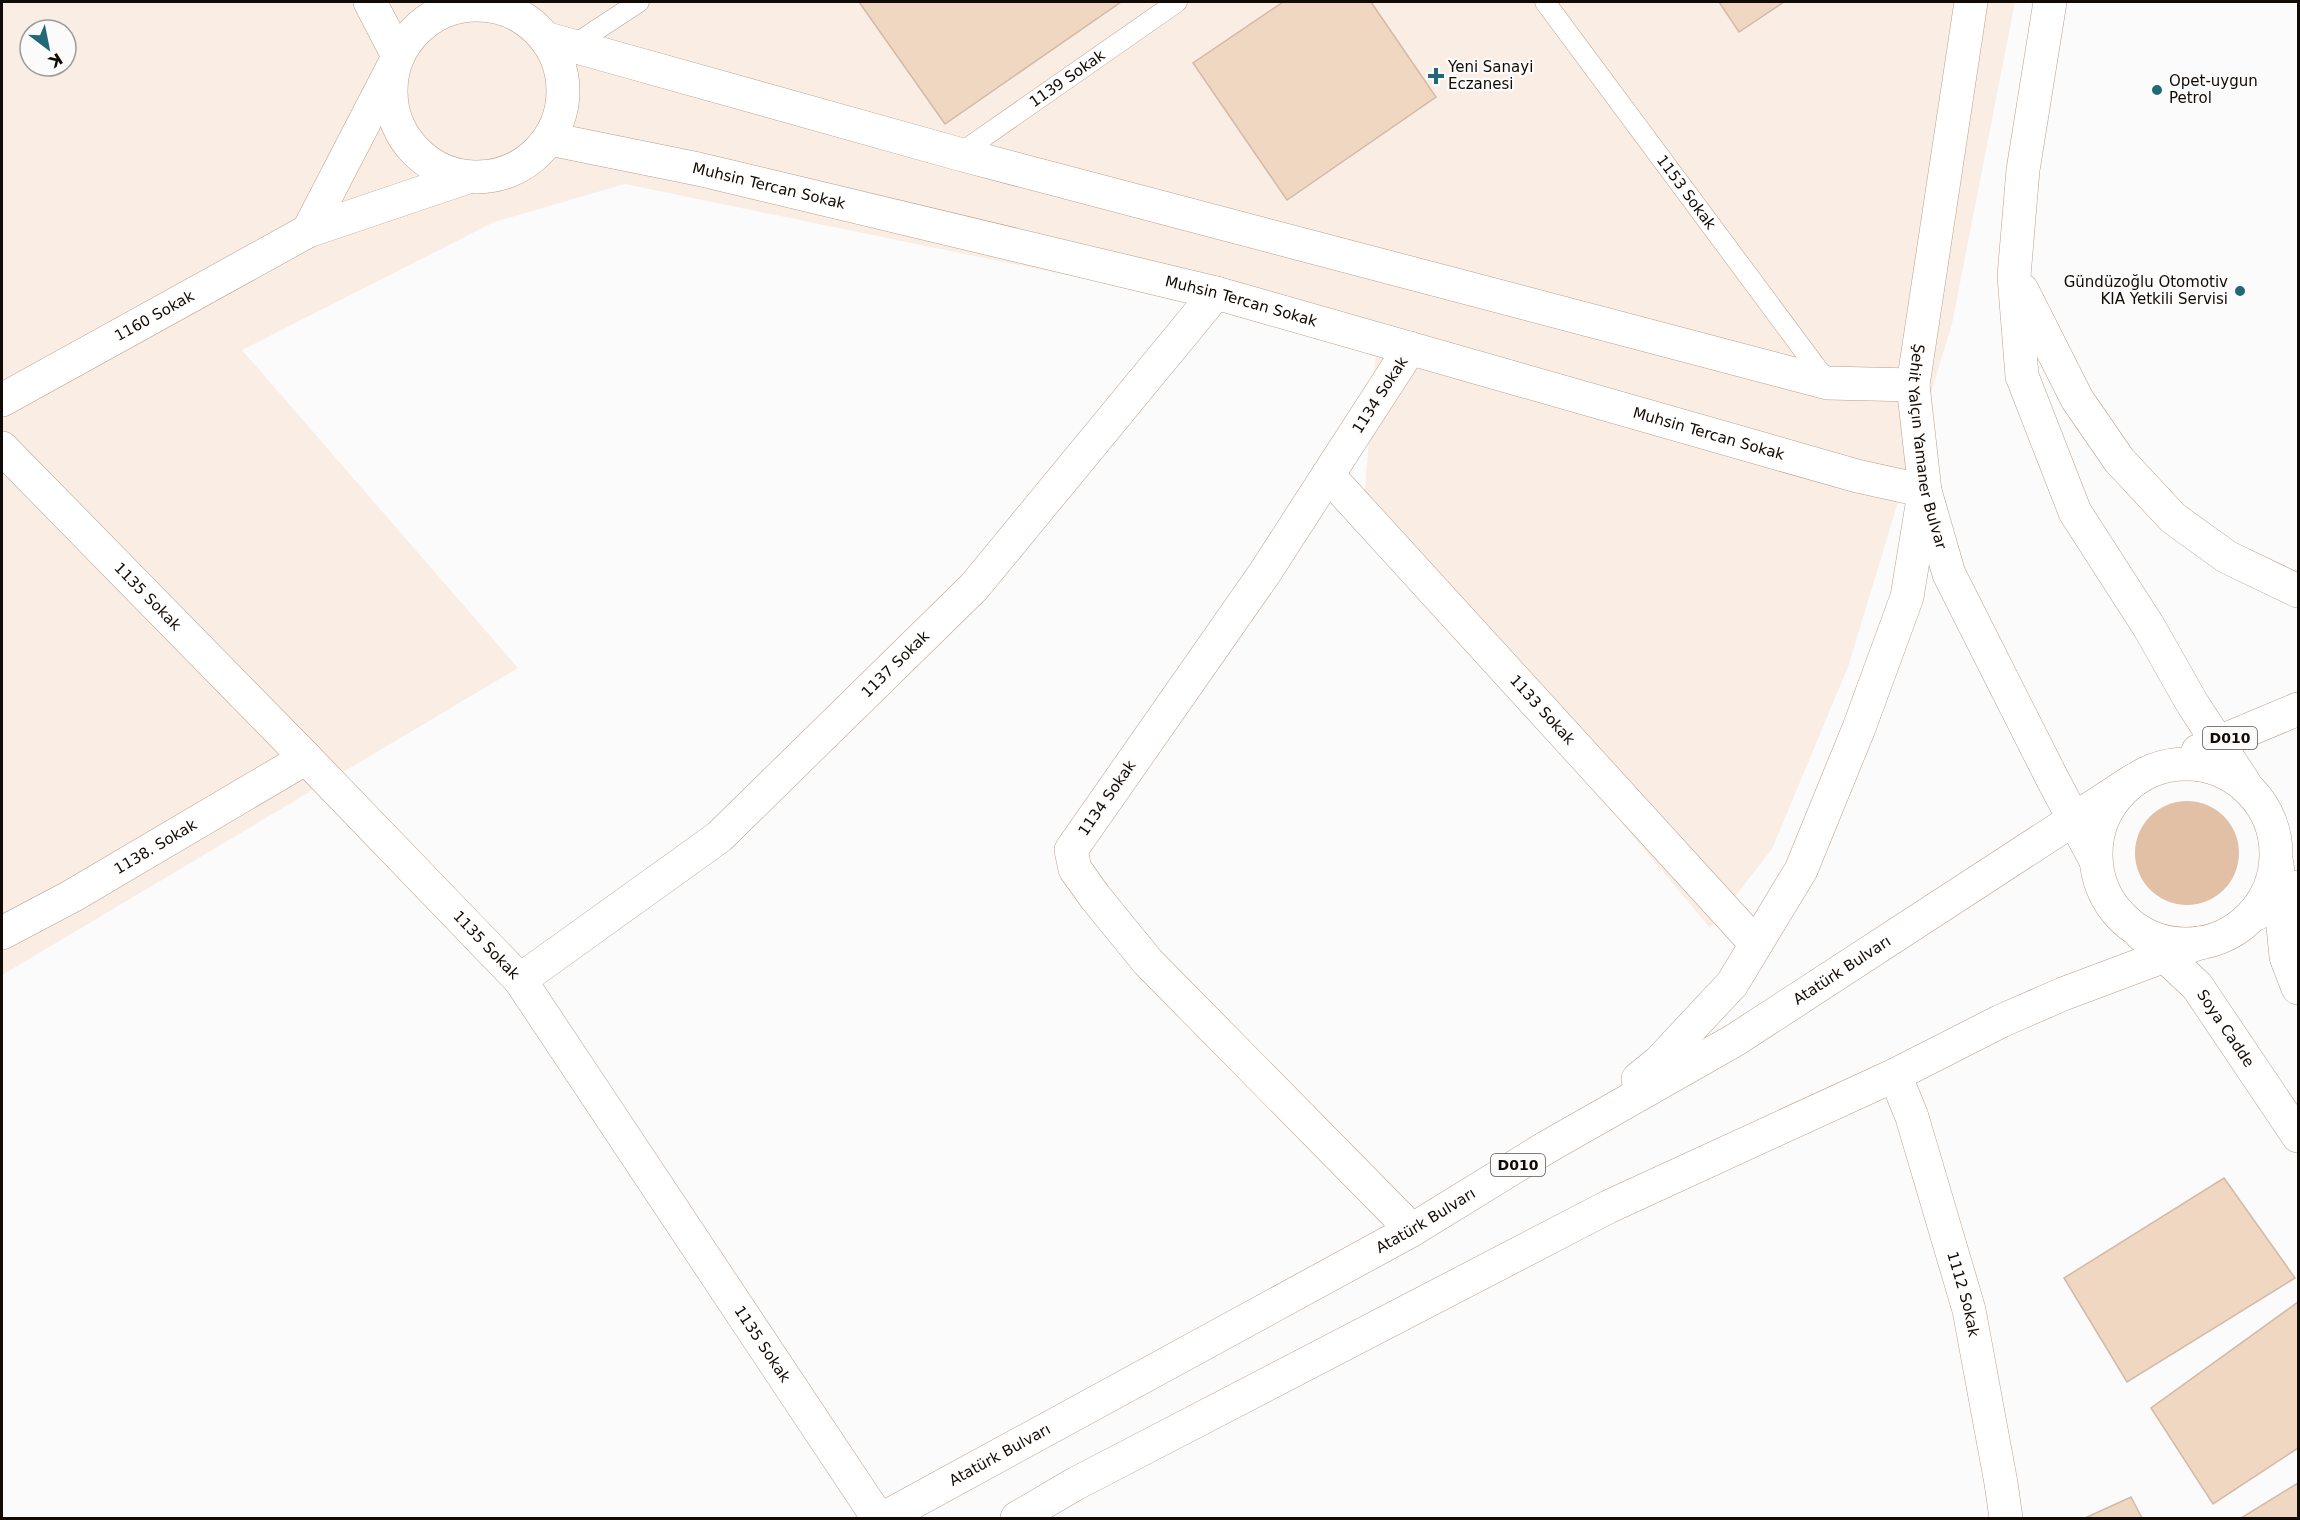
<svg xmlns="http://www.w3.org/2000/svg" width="2300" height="1520" font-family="'DejaVu Sans',sans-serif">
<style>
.built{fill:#faede3;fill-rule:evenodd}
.green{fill:#e2c0a5}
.building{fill:#f0d7c2;stroke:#d3b9a6;stroke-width:1.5}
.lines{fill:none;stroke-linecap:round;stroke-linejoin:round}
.service-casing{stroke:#b9a08d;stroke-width:21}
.minor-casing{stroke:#b9a08d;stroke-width:34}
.tertiary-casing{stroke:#b9a08d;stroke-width:34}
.secondary-casing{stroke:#b9a08d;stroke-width:34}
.trunk-casing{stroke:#b9a08d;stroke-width:34}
.service{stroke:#fff;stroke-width:20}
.minor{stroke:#fff;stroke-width:33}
.tertiary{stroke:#fff;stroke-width:33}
.secondary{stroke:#fff;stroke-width:33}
.trunk{stroke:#fff;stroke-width:33}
.poi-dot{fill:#206975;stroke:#fbfbfb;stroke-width:2}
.labels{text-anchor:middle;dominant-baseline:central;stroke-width:4.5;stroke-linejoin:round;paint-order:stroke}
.shield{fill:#fbfbfb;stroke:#58524e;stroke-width:1.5}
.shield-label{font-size:14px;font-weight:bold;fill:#120a04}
.poi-label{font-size:15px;fill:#120a04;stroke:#fbfbfb;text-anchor:start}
.street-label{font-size:15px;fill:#120a04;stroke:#fbfbfb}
</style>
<rect width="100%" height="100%" fill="#fbfbfb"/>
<!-- built -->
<path class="built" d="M2,2H2015L1952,324L1848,667L1772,849L1710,928L1363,514L1377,339L625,184L494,222L242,350L518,668L2,975ZM30,30H66V66H30Z"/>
<!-- green -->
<circle class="green" cx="2187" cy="853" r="52"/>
<!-- building -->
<g class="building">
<path d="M859,2H1121L945,124Z"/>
<path d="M1283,2H1371L1436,97L1287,200L1193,63Z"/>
<path d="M1719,2H1784L1739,32Z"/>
<path d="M2224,1178L2295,1278L2127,1382L2064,1278Z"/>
<path d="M2298,1302V1448L2213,1504L2151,1408Z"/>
<path d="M2298,1483V1518H2241Z"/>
<path d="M2131,1497L2142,1518H2085Z"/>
</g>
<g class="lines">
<defs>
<g id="service">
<path id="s1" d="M1545,2L1828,383"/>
<path d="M572,46L639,2"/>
<path id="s2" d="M959,154L1177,2"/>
</g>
<g id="minor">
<path d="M308,231L394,65"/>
<path d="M1410,348L1264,574L1071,850L1075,869L1095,897L1148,962L1412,1230"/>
<path id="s3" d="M2,400L308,231L468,177"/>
<path id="s4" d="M2,448L306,758L520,980L878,1518"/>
<path id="s5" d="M1328,475L1756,944"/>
<path id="s6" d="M2,933L72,896L306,758"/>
<path id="s7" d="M520,980L719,837L974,587L1216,293"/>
<path id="s8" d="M1895,1075L1912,1117L1969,1310L2001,1483L2006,1518"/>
</g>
<g id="tertiary">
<path d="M370,2L398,56"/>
<circle cx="477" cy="91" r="86"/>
<path d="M548,39L959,154L1828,383L1913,385"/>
<path id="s9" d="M550,139L698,169L1216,293L1857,476L1925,491"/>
</g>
<g id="secondary">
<path d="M2277,864L2286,957L2298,988"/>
<path id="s10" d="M2140,933L2197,986L2298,1136"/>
</g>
<g id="trunk">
<path id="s11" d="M1971,2L1913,385L1925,491L1949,574L2052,778L2095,859"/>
<path d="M2050,2L2023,170L2014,276L2022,376L2075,512L2149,627L2192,703L2245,784"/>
<path d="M2022,290L2077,399L2119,460L2173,518L2227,557L2298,591"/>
<path d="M2198,751L2298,709"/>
<circle cx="2186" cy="854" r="90"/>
<path d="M2256,914L2298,887"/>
<path d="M1638,1079L1659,1062L1732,984L1801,870L1859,728L1907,597L1923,499"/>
<path id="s12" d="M884,1518L1412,1230L1547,1147L1735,1040L2134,780"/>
<path d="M1017,1518L1075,1484L1608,1207L1895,1075L2001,1021L2063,994L2199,943"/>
</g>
</defs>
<!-- service casing -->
<use href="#service" class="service-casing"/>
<!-- minor casing -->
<use href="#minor" class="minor-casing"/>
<!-- tertiary casing -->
<use href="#tertiary" class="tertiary-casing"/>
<!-- secondary casing -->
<use href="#secondary" class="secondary-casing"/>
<!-- trunk casing -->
<use href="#trunk" class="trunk-casing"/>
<!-- service -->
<use href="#service" class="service"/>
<!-- minor -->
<use href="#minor" class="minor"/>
<!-- tertiary -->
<use href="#tertiary" class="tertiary"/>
<!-- secondary -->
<use href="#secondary" class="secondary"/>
<!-- trunk -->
<use href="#trunk" class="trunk"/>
</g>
<!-- markers -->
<g class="poi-dot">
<path d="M1433 67h6v6h6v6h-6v6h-6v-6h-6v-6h6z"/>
<circle cx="2157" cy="90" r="6"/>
<circle cx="2240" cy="291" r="6"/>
</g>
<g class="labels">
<!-- shield labels -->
<g class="shield">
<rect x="2203" y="727" width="54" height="22" rx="4.5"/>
<rect x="1491" y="1154" width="54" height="22" rx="4.5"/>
</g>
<g class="shield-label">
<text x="2230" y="738">D010</text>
<text x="1518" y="1165">D010</text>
</g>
<!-- poi labels -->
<g class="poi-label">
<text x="1448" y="67">Yeni Sanayi<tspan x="1448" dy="17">Eczanesi</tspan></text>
<text x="2169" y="81">Opet-uygun<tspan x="2169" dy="17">Petrol</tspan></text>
<text x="2228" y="282" text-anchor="end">Gündüzoğlu Otomotiv<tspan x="2228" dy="17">KIA Yetkili Servisi</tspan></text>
</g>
<!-- street labels -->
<g class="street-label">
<text stroke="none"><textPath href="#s2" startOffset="132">1139 Sokak</textPath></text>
<text stroke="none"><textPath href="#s9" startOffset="224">Muhsin Tercan Sokak</textPath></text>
<text stroke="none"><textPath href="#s1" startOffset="237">1153 Sokak</textPath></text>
<text stroke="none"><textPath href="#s9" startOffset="710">Muhsin Tercan Sokak</textPath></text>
<text stroke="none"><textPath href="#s3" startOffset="174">1160 Sokak</textPath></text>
<text transform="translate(1380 395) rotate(-57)">1134 Sokak</text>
<text stroke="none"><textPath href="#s9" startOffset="1196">Muhsin Tercan Sokak</textPath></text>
<text stroke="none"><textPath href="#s11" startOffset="450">Şehit Yalçın Yamaner Bulvar</textPath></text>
<text stroke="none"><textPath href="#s4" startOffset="208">1135 Sokak</textPath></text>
<text stroke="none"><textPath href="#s7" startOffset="492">1137 Sokak</textPath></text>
<text stroke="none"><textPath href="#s5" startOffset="318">1133 Sokak</textPath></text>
<text transform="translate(1107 798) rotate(-55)">1134 Sokak</text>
<text stroke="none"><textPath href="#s6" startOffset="176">1138. Sokak</textPath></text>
<text stroke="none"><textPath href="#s4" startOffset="694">1135 Sokak</textPath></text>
<text stroke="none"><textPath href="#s12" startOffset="1104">Atatürk Bulvarı</textPath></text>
<text stroke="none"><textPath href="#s10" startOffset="129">Soya Cadde</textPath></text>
<text stroke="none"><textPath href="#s12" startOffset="618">Atatürk Bulvarı</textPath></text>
<text stroke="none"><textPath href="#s8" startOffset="230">1112 Sokak</textPath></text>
<text stroke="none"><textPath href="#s4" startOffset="1180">1135 Sokak</textPath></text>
<text stroke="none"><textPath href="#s12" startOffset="132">Atatürk Bulvarı</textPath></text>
</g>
</g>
<!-- border -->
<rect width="2300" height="1520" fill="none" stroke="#120a04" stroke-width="6"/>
<!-- north arrow -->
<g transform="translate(48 48) rotate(148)"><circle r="28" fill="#fbfbfb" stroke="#9e9b98" stroke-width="1.5"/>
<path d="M0-4.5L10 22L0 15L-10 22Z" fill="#206975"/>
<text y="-9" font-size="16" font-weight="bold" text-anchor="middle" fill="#120a04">K</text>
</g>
</svg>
